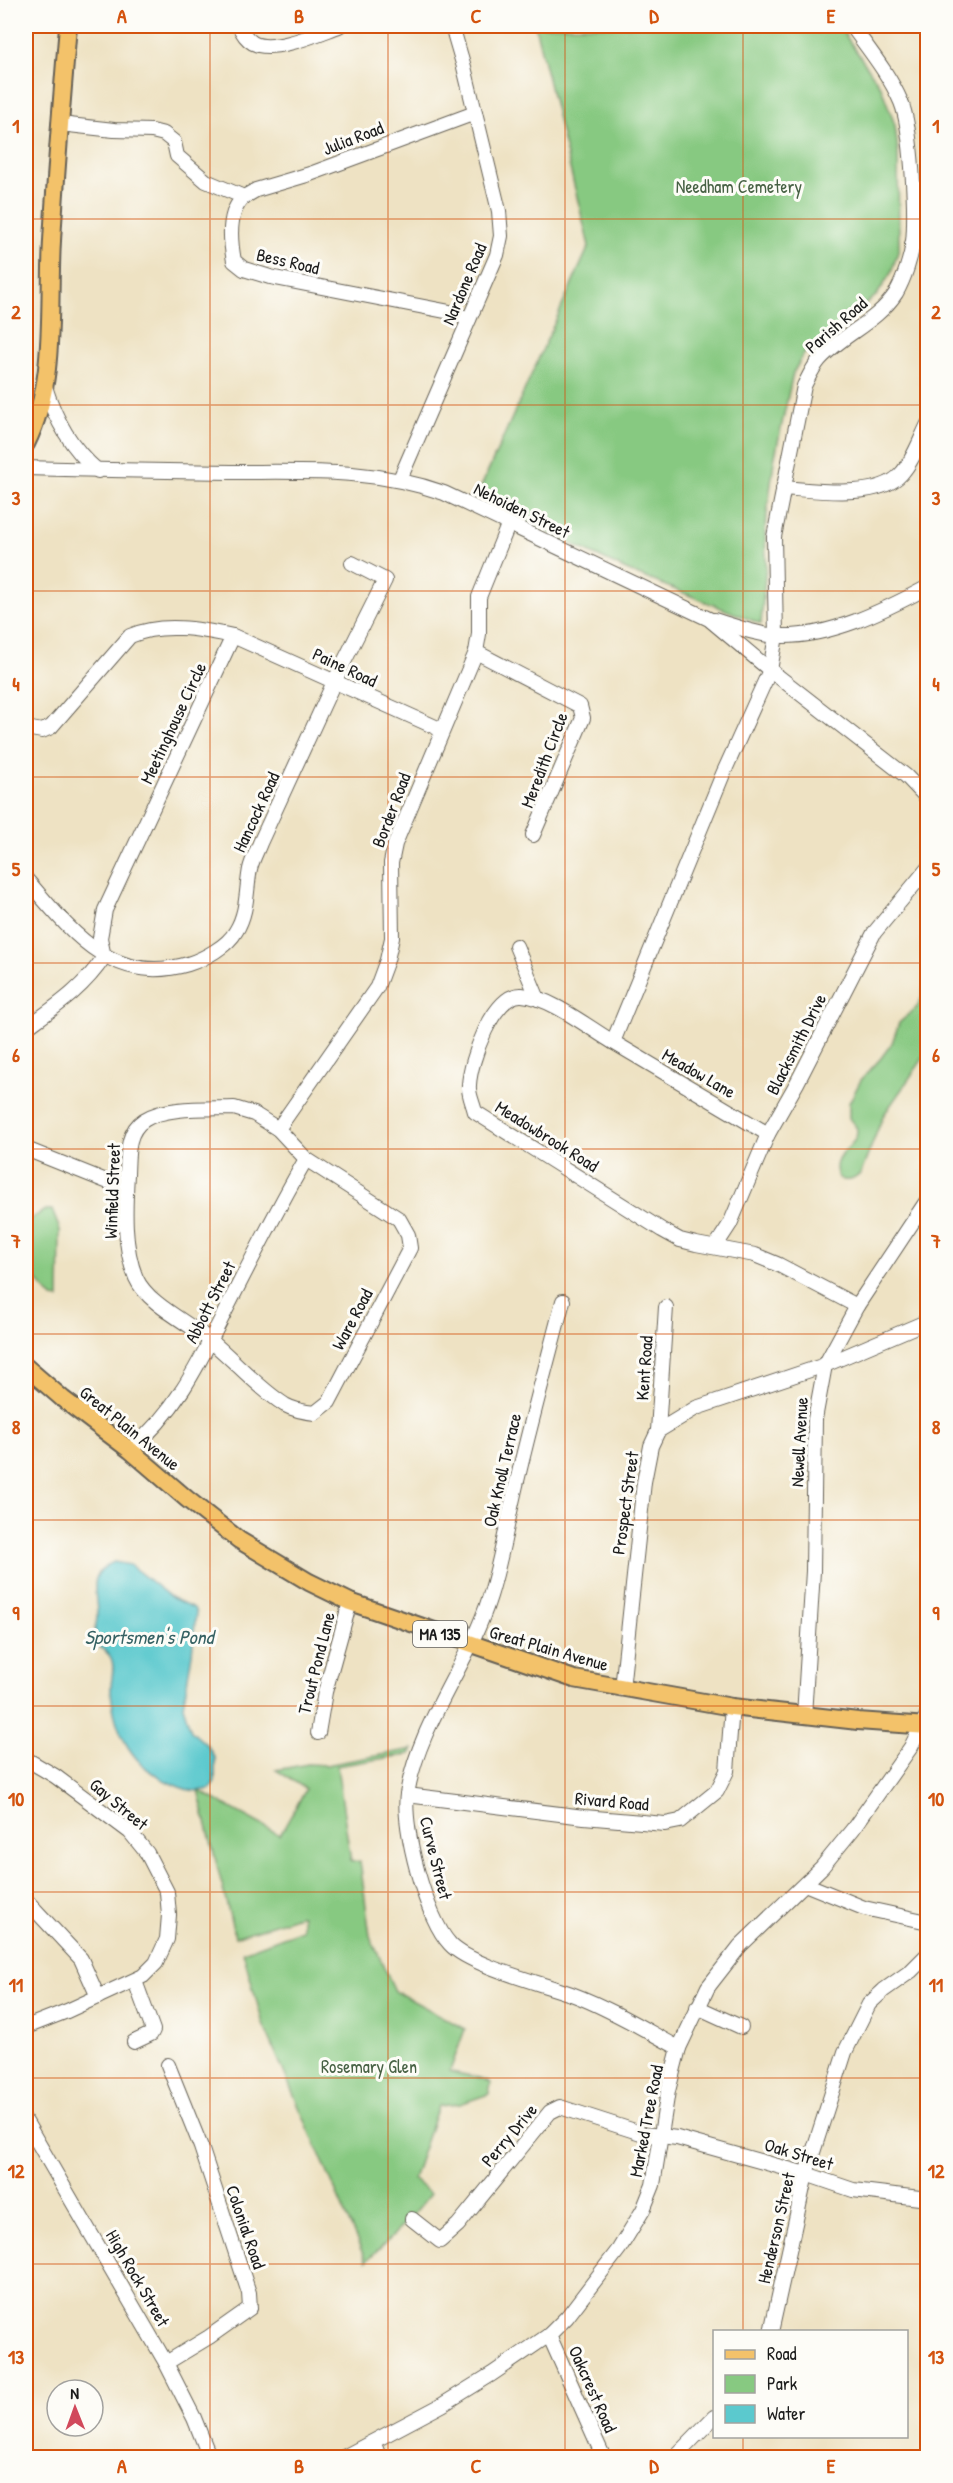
<svg xmlns="http://www.w3.org/2000/svg" width="953" height="2483" font-family="'Patrick Hand',sans-serif">
<style>
.green{fill:#87c981;stroke:#52724e;stroke-width:1.5}
.water{fill:#5bc9ce;stroke:#3c7275;stroke-width:1.5}
.lines{fill:none;stroke-linecap:round;stroke-linejoin:round}
.minor-casing{stroke:#666156;stroke-width:16}
.major-casing{stroke:#666156;stroke-width:20}
.minor{stroke:#fff;stroke-width:14}
.major{stroke:#f3c26a;stroke-width:16}
.grid{fill:none;stroke:#d4530e;stroke-width:1.5;stroke-opacity:0.55}
.labels{text-anchor:middle;dominant-baseline:central;stroke-width:6;stroke-linejoin:round;paint-order:stroke}
.shield{fill:#fdfcf7;stroke:#605f5e;stroke-width:1.5}
.shield-label{font-size:16px;font-weight:bold;fill:#1c1c1c}
.street-label{font-size:18px;fill:#1c1c1c;stroke:#fdfcf7}
.park-label{font-size:18px;fill:#476144;stroke:#fdfcf7}
.water-label{font-size:20px;font-style:italic;fill:#356163;stroke:#fdfcf7}
.neatline{fill:none;stroke:#d4530e;stroke-width:2}
.grid-label{font-size:20px;text-anchor:middle;font-weight:bold;fill:#d4530e}
</style>
<rect width="100%" height="100%" fill="#fdfcf7"/>
<filter id="ink" filterUnits="userSpaceOnUse"><feTurbulence type="fractalNoise" baseFrequency=".0167" numOctaves="2"/><feDisplacementMap in="SourceGraphic" scale="12" xChannelSelector="R" yChannelSelector="G"/><feConvolveMatrix kernelMatrix="1 2 1 2 8 2 1 2 1" color-interpolation-filters="sRGB"/></filter>
<filter id="wash" filterUnits="userSpaceOnUse"><feTurbulence type="fractalNoise" baseFrequency=".008" numOctaves="4" result="noise"/><feDisplacementMap in="SourceGraphic" scale="24" xChannelSelector="R" yChannelSelector="G"/><feGaussianBlur stdDeviation="1.35" result="paint"/><feColorMatrix in="noise" values="0 0 0 0 0 0 0 0 0 0 0 0 0 0 0 0 0 1.4 0 .05"/><feComposite in="paint" operator="in"/></filter>
<g filter="url(#wash)">
<rect width="100%" height="100%" fill="#eee2c3"/>
<!-- green -->
<g class="green">
<path d="M535,26H839L881,87L895,125L898,152L899,249L891,273L877,295L804,354L793,373L774,461L765,529L766,564L761,624L626,570L476,498L589,246Z"/>
<path d="M927,967V1053L883,1116L861,1173C854,1180 849,1182 839,1179C826,1154 859,1148 857,1130C857,1126 851,1122 849,1118V1103L861,1080L881,1058L892,1043L899,1023L917,1007L922,997Z"/>
<path d="M45,1210H52L60,1230L59,1299L52,1298L34,1277L26,1272V1222Z"/>
<path d="M413,1749L410,1754L337,1766L351,1862L360,1861L370,1936L395,1991L465,2029L450,2071C465,2077 478,2074 491,2083L489,2094L460,2104L438,2106L413,2179L430,2194L408,2221L366,2261L263,2024L243,1952L302,1930V1915L235,1937L198,1790L280,1835L306,1789L276,1770L308,1764L326,1765Z"/>
</g>
<!-- water -->
<path class="water" d="M114,1562L130,1565L172,1598L194,1608L196,1613L192,1654L183,1706L191,1731L208,1746L215,1758V1781L210,1789C194,1793 185,1790 170,1783C132,1766 114,1732 111,1691C110,1680 116,1668 111,1658C108,1652 100,1647 93,1644C93,1634 97,1625 97,1615C97,1592 86,1573 114,1562Z"/>
</g>
<g filter="url(#ink)">
<g class="lines">
<defs>
<g id="minor">
<path d="M239,26C243,33 246,39 253,43C273,54 319,33 339,26"/>
<path d="M852,26C869,50 889,74 901,102C912,129 916,211 913,242C911,258 904,279 896,293C877,322 843,334 820,359C813,367 809,376 804,386L774,537L776,636L770,670L723,774L613,1042C589,1028 550,997 522,995C493,993 470,1062 469,1085C468,1094 473,1103 475,1112L662,1230L680,1240L696,1244L755,1255L779,1265L857,1306"/>
<path d="M60,124L114,130L152,131L164,134L174,142L177,156L206,181L244,197C227,212 230,240 234,261L244,269L270,277L450,312L469,319"/>
<path d="M244,197L256,190L310,174L475,113"/>
<path d="M912,244H928"/>
<path d="M45,387C56,421 71,448 98,471"/>
<path d="M26,468C94,470 163,471 232,472C306,472 373,468 444,493L709,619L770,670L906,776L928,799"/>
<path d="M400,479L497,255L501,236L499,211L464,67L452,26"/>
<path d="M783,488C814,490 878,500 901,474C913,461 920,440 928,424"/>
<path d="M714,620C734,626 757,635 778,636C829,638 883,611 928,587"/>
<path d="M233,636L442,730"/>
<path d="M476,652L580,706L583,718L533,835"/>
<path d="M26,728L42,731L51,727L130,636C162,622 200,629 233,636L105,910L100,938L104,957"/>
<path d="M26,879C70,930 112,987 188,964C204,959 228,946 236,931C248,912 246,889 250,869C252,860 257,851 260,843L334,682L385,580L352,563"/>
<path d="M516,946L538,999"/>
<path d="M26,1028C55,1007 84,988 104,957"/>
<path d="M613,1042L768,1134"/>
<path d="M234,1108L254,1114L278,1129L306,1159L399,1219L408,1235L410,1248L329,1402L315,1413C305,1412 294,1410 285,1405C258,1388 236,1362 212,1342C190,1323 148,1305 136,1278C123,1247 125,1207 127,1174C128,1155 126,1132 144,1120C165,1106 209,1109 234,1108Z"/>
<path d="M278,1129L377,987L387,960L392,938L391,863L395,844L476,652L479,634V597L509,523"/>
<path d="M26,1149L106,1181L126,1184"/>
<path d="M715,1247L730,1224L768,1134L797,1083L874,933L928,868"/>
<path d="M563,1301C548,1359 532,1418 518,1477C508,1517 502,1557 490,1596C469,1664 419,1723 407,1794C402,1828 426,1918 450,1944C470,1966 544,1984 574,1995C611,2009 645,2030 679,2048"/>
<path d="M658,1431L666,1307"/>
<path d="M130,1450C182,1407 205,1350 235,1292C258,1247 281,1202 306,1159"/>
<path d="M622,1689L644,1482L651,1446L658,1431L696,1408L825,1365L928,1321"/>
<path d="M804,1716L813,1571L815,1419L825,1365L857,1306L928,1199"/>
<path d="M318,1733L325,1692L350,1602"/>
<path d="M26,1759L55,1776L130,1832L147,1853L167,1892L169,1915L167,1939L156,1963L143,1976L67,2011L26,2027"/>
<path d="M407,1795L584,1817L665,1824L680,1821L717,1791L727,1771L732,1707"/>
<path d="M805,1884L864,1908L928,1922"/>
<path d="M26,1900L81,1959L98,1997"/>
<path d="M697,2007L741,2027"/>
<path d="M134,2042L151,2034L153,2030L135,1981"/>
<path d="M26,2122L166,2363L194,2418L210,2458"/>
<path d="M412,2219L440,2241L458,2225L550,2112L560,2107L644,2134L677,2138L806,2174L853,2190L928,2199"/>
<path d="M771,2332L806,2174L845,2052L869,2004L884,1990L911,1971L928,1954"/>
<path d="M549,2335L604,2458"/>
<path d="M166,2363L209,2337L250,2308L249,2293L201,2147L168,2065"/>
<path d="M373,2442L380,2458"/>
<path d="M342,2458L442,2405L492,2374L549,2335L567,2317L619,2249L643,2210L653,2185L668,2091L679,2048L708,1987L740,1946L822,1867L853,1829L911,1747L928,1713"/>
<path d="M674,2458L714,2417"/>
<path d="M925,2458L928,2456"/>
</g>
<g id="major">
<path d="M26,444C57,382 48,309 52,241C56,169 62,97 68,26"/>
<path d="M26,1367L63,1399L130,1450L187,1499L239,1540L309,1582L350,1602L574,1679L732,1707L858,1721L928,1726"/>
</g>
</defs>
<!-- minor casing -->
<use href="#minor" class="minor-casing"/>
<!-- major casing -->
<use href="#major" class="major-casing"/>
<!-- minor -->
<use href="#minor" class="minor"/>
<!-- major -->
<use href="#major" class="major"/>
</g>
</g>
<!-- grid -->
<path class="grid" d="M210,26V2458M388,26V2458M565,26V2458M743,26V2332M26,219H928M26,405H928M26,591H928M26,777H928M26,963H928M26,1149H928M26,1334H928M26,1520H928M26,1706H928M26,1892H928M26,2078H928M26,2264H928M743,2436V2458"/>
<g class="labels">
<!-- shield labels -->
<rect class="shield" x="413" y="1621" width="54" height="26" rx="4.5"/>
<g class="shield-label">
<text x="440" y="1634">MA 135</text>
</g>
<!-- street labels -->
<g class="street-label">
<text transform="translate(353 138) rotate(-21)">Julia Road</text>
<text transform="translate(288 261) rotate(13)">Bess Road</text>
<text transform="translate(464 284) rotate(-67)">Nardone Road</text>
<text transform="translate(836 325) rotate(-41)">Parish Road</text>
<text transform="translate(522 510) rotate(26)">Nehoiden Street</text>
<text transform="translate(345 667) rotate(25)">Paine Road</text>
<text transform="translate(173 723) rotate(-65)">Meetinghouse Circle</text>
<text transform="translate(544 760) rotate(-69)">Meredith Circle</text>
<text transform="translate(391 810) rotate(-69)">Border Road</text>
<text transform="translate(256 812) rotate(-65)">Hancock Road</text>
<text transform="translate(796 1044) rotate(-63)">Blacksmith Drive</text>
<text transform="translate(699 1073) rotate(30)">Meadow Lane</text>
<text transform="translate(547 1136) rotate(32)">Meadowbrook Road</text>
<text transform="translate(112 1191) rotate(-88)">Winfield Street</text>
<text transform="translate(210 1302) rotate(-63)">Abbott Street</text>
<text transform="translate(352 1319) rotate(-62)">Ware Road</text>
<text transform="translate(644 1368) rotate(-86)">Kent Road</text>
<text transform="translate(130 1428) rotate(39)">Great Plain Avenue</text>
<text transform="translate(799 1442) rotate(-87)">Newell Avenue</text>
<text transform="translate(502 1470) rotate(-77)">Oak Knoll Terrace</text>
<text transform="translate(625 1503) rotate(-82)">Prospect Street</text>
<text transform="translate(549 1648) rotate(16)">Great Plain Avenue</text>
<text transform="translate(316 1663) rotate(-76)">Trout Pond Lane</text>
<text transform="translate(612 1801) rotate(5)">Rivard Road</text>
<text transform="translate(119 1804) rotate(40)">Gay Street</text>
<text transform="translate(436 1858) rotate(76)">Curve Street</text>
<text transform="translate(646 2121) rotate(-79)">Marked Tree Road</text>
<text transform="translate(509 2135) rotate(-50)">Perry Drive</text>
<text transform="translate(799 2154) rotate(17)">Oak Street</text>
<text transform="translate(246 2227) rotate(71)">Colonial Road</text>
<text transform="translate(776 2228) rotate(-77)">Henderson Street</text>
<text transform="translate(138 2278) rotate(60)">High Rock Street</text>
<text transform="translate(593 2389) rotate(66)">Oakcrest Road</text>
</g>
<!-- park labels -->
<g class="park-label">
<text x="739" y="186">Needham Cemetery</text>
<text x="369" y="2066">Rosemary Glen</text>
</g>
<!-- water labels -->
<g class="water-label">
<text x="149" y="1636">Sportsmen's Pond</text>
</g>
</g>
<!-- margin -->
<rect width="953" height="2483" fill="none" stroke="#fdfcf7" stroke-width="66"/>
<!-- legend -->
<rect x="713" y="2330" width="195" height="108" fill="#fdfcf7" stroke="#a3a29f" stroke-width="1.5"/>
<rect x="725" y="2350" width="30" height="9" fill="#f3c26a" stroke="#a3a29f" stroke-width="1.5"/>
<text x="767" y="2360" font-size="18" fill="#1c1c1c">Road</text>
<rect x="725" y="2375" width="30" height="18" fill="#87c981" stroke="#a3a29f" stroke-width="1.5"/>
<text x="767" y="2390" font-size="18" fill="#1c1c1c">Park</text>
<rect x="725" y="2405" width="30" height="18" fill="#5bc9ce" stroke="#a3a29f" stroke-width="1.5"/>
<text x="767" y="2420" font-size="18" fill="#1c1c1c">Water</text>
<!-- north arrow -->
<g transform="translate(75 2408) rotate(359)"><circle r="28" fill="#fdfcf7" stroke="#a3a29f" stroke-width="1.5"/>
<path d="M0-4.5L10 22L0 15L-10 22Z" fill="#d1495b"/>
<text y="-9" font-size="16" font-weight="bold" text-anchor="middle" fill="#1c1c1c">N</text>
</g>
<rect x="33" y="33" width="887" height="2417" class="neatline"/>
<g class="grid-label">
<text x="122" y="23">A</text>
<text x="299" y="23">B</text>
<text x="476" y="23">C</text>
<text x="654" y="23">D</text>
<text x="831" y="23">E</text>
<text x="16" y="133">1</text>
<text x="936" y="133">1</text>
<text x="16" y="319">2</text>
<text x="936" y="319">2</text>
<text x="16" y="505">3</text>
<text x="936" y="505">3</text>
<text x="16" y="691">4</text>
<text x="936" y="691">4</text>
<text x="16" y="876">5</text>
<text x="936" y="876">5</text>
<text x="16" y="1062">6</text>
<text x="936" y="1062">6</text>
<text x="16" y="1248">7</text>
<text x="936" y="1248">7</text>
<text x="16" y="1434">8</text>
<text x="936" y="1434">8</text>
<text x="16" y="1620">9</text>
<text x="936" y="1620">9</text>
<text x="16" y="1806">10</text>
<text x="936" y="1806">10</text>
<text x="16" y="1992">11</text>
<text x="936" y="1992">11</text>
<text x="16" y="2178">12</text>
<text x="936" y="2178">12</text>
<text x="16" y="2364">13</text>
<text x="936" y="2364">13</text>
<text x="122" y="2473">A</text>
<text x="299" y="2473">B</text>
<text x="476" y="2473">C</text>
<text x="654" y="2473">D</text>
<text x="831" y="2473">E</text>
</g>
</svg>
